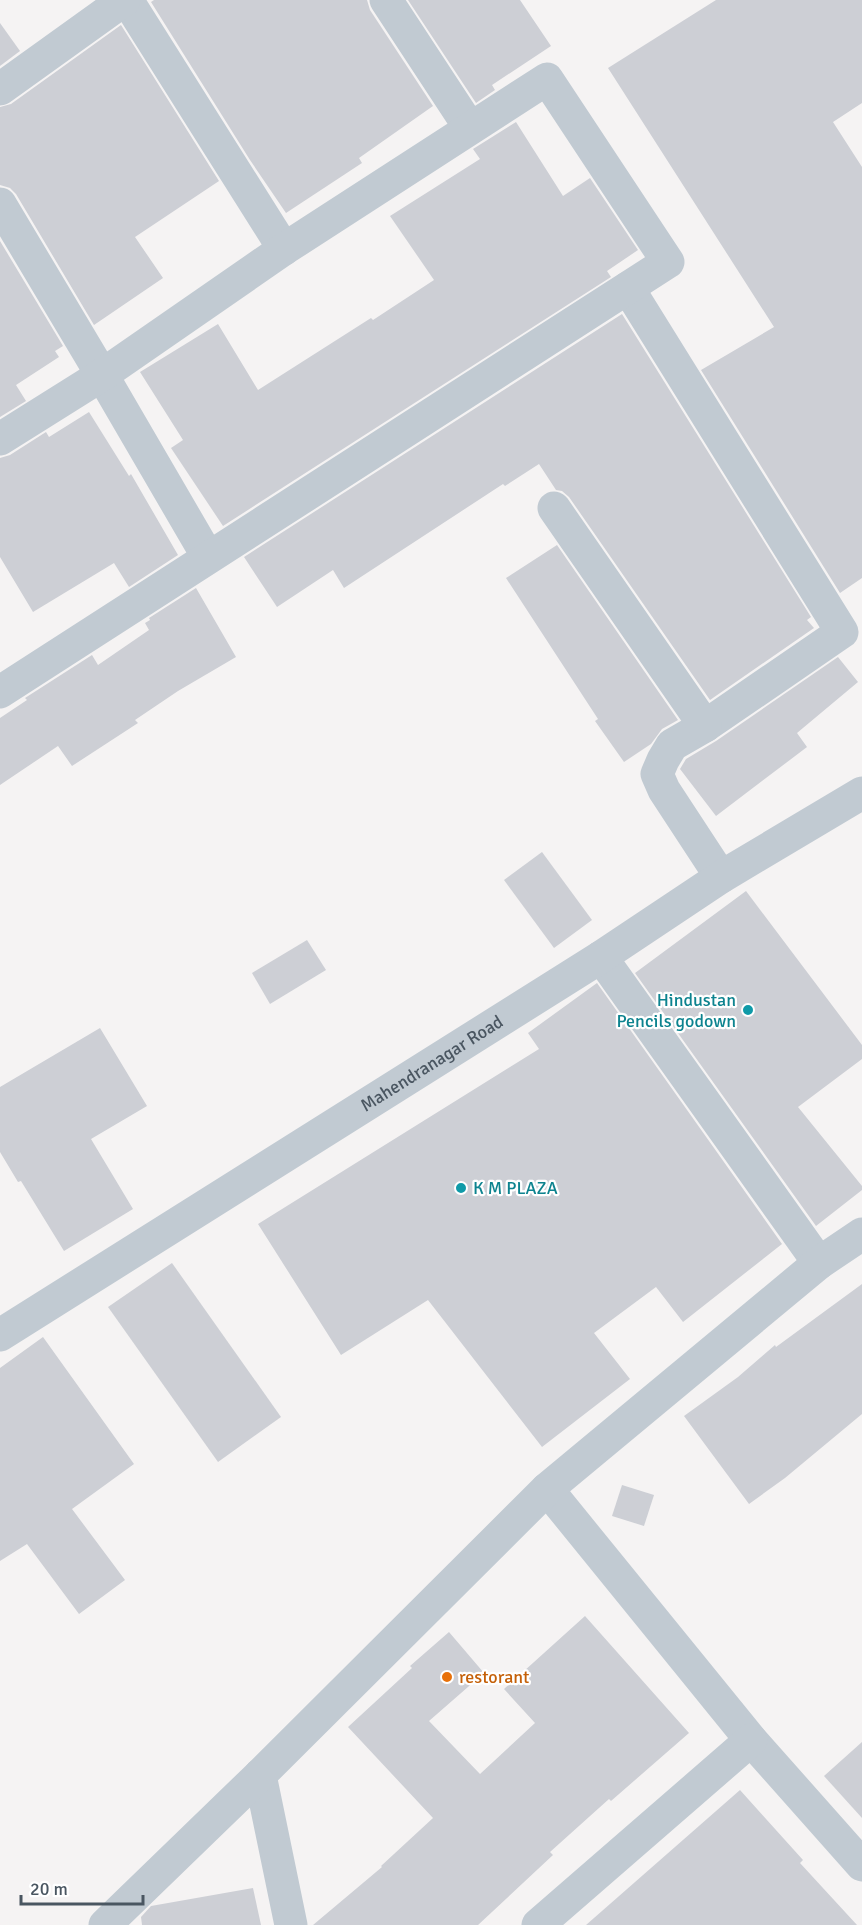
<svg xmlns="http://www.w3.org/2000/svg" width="862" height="1925" font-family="Signika,sans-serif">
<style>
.building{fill:#cdcfd5}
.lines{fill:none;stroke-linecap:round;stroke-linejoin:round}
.minor{stroke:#c1cad2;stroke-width:33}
.culture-dot{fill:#0f9aa8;stroke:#fff;stroke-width:2}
.food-dot{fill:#e8710a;stroke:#fff;stroke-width:2}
.labels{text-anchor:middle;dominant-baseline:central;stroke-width:4.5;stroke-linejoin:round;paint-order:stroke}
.culture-label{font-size:18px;fill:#0d838f;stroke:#fff;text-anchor:end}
.street-label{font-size:18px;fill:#4a5661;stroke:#fff}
.food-label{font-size:18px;fill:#c56008;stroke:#fff;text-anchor:start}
</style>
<rect width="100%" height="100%" fill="#f5f3f3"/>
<!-- building -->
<g class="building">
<path d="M154,0H367L370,10L433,106L359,158L362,163L286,213L250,160L151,2Z"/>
<path d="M408,0H520L551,46L492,85L495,90L476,103Z"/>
<path d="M716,0H862V103L833,122L862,167V578L840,593L701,370L774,327L608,68Z"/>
<path d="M0,23L20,51L0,66Z"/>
<path d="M121,25L219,181L135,237L163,278L94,325L16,194L10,188L0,185V107L11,104Z"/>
<path d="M516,122L563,196L590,178L638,250L607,271L611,277L223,526L171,448L183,440L140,372L218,324L258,390L371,318L373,320L434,280L390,216L480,159L473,149Z"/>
<path d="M0,241L63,346L55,351L59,357L16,385L26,401L0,417Z"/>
<path d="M622,314L811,617L807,620L814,628L710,700L569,497L562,491L556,490L539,464L505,486L503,484L344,588L333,570L277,607L244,557Z"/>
<path d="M89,412L129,476L131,474L178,555L129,587L114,563L33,612L0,557V458L10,455L46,432L49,437Z"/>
<path d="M557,545L678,720L662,729L651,744L624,762L595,721L598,719L506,578Z"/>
<path d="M196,588L236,657L178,691L135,720L138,723L72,766L58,746L0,785V718L27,700L25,698L92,655L98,665L149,630L145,623L150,620L149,618Z"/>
<path d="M838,657L858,682L797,733L807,747L716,816L680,769L686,759L716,741Z"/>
<path d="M542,852L592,920L554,948L504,880Z"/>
<path d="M746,891L862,1045V1059L798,1107L862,1186V1190L816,1226L635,973Z"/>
<path d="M307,940L326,970L270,1004L252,973Z"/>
<path d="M597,983L782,1244L683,1322L656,1287L594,1333L630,1379L542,1447L428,1300L341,1355L258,1224L539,1049L528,1033Z"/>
<path d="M100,1028L147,1106L91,1139L133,1209L64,1251L21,1181L18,1182L0,1152V1087Z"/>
<path d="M172,1263L281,1417L218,1462L108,1307Z"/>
<path d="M862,1284V1414L785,1478L749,1504L684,1416L738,1377L775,1345L776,1347Z"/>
<path d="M43,1337L134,1464L72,1509L125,1580L79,1614L27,1544L0,1561V1368Z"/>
<path d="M622,1485L654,1495L644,1526L612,1516Z"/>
<path d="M585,1616L689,1733L611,1801L609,1799L550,1852L553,1855L478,1925H313L382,1867L381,1866L433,1818L348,1727L412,1668L410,1666L449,1632L484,1673L429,1721L480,1774L535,1723L504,1689Z"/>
<path d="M862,1742V1818L824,1776Z"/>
<path d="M740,1790L803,1860L800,1863L857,1925H586Z"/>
<path d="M253,1888L261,1925H142L141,1917L151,1906Z"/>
</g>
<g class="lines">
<!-- minor -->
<g class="minor">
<path d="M127,0L284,249"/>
<path d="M386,0L470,128"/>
<path d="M0,89L124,0"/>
<path d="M0,204L102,375L208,557"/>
<path d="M628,288L842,632L705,726L672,745L663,760L657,774L664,790L721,877"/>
<path d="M0,439L102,375L284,249L547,79L668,262L0,692"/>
<path d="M554,508L705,726"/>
<path d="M601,957L819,1263"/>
<path id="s1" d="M0,1335L601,957L721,877L862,793"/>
<path d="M547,1489L751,1740L862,1865"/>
<path d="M260,1775L291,1925"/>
<path d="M105,1925L260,1775L547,1489L819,1263L862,1234"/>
<path d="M538,1925L751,1740"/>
</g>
</g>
<!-- markers -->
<g class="culture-dot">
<circle cx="748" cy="1010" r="6"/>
<circle cx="461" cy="1188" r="6"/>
</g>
<circle class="food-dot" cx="447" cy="1677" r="6"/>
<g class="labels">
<!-- culture labels -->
<g class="culture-label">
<text x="736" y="1000">Hindustan<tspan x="736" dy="21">Pencils godown</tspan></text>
<text x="473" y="1188" text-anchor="start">K M PLAZA</text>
</g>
<!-- street labels -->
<g class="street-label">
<text stroke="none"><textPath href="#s1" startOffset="510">Mahendranagar Road</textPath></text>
</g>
<!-- food labels -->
<g class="food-label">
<text x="459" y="1677">restorant</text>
</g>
</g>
<!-- scale -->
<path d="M21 1895v9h122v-9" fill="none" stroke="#4a5661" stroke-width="3"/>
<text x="30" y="1895" font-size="18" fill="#4a5661" stroke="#ffffff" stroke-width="4.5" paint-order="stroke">20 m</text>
</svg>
